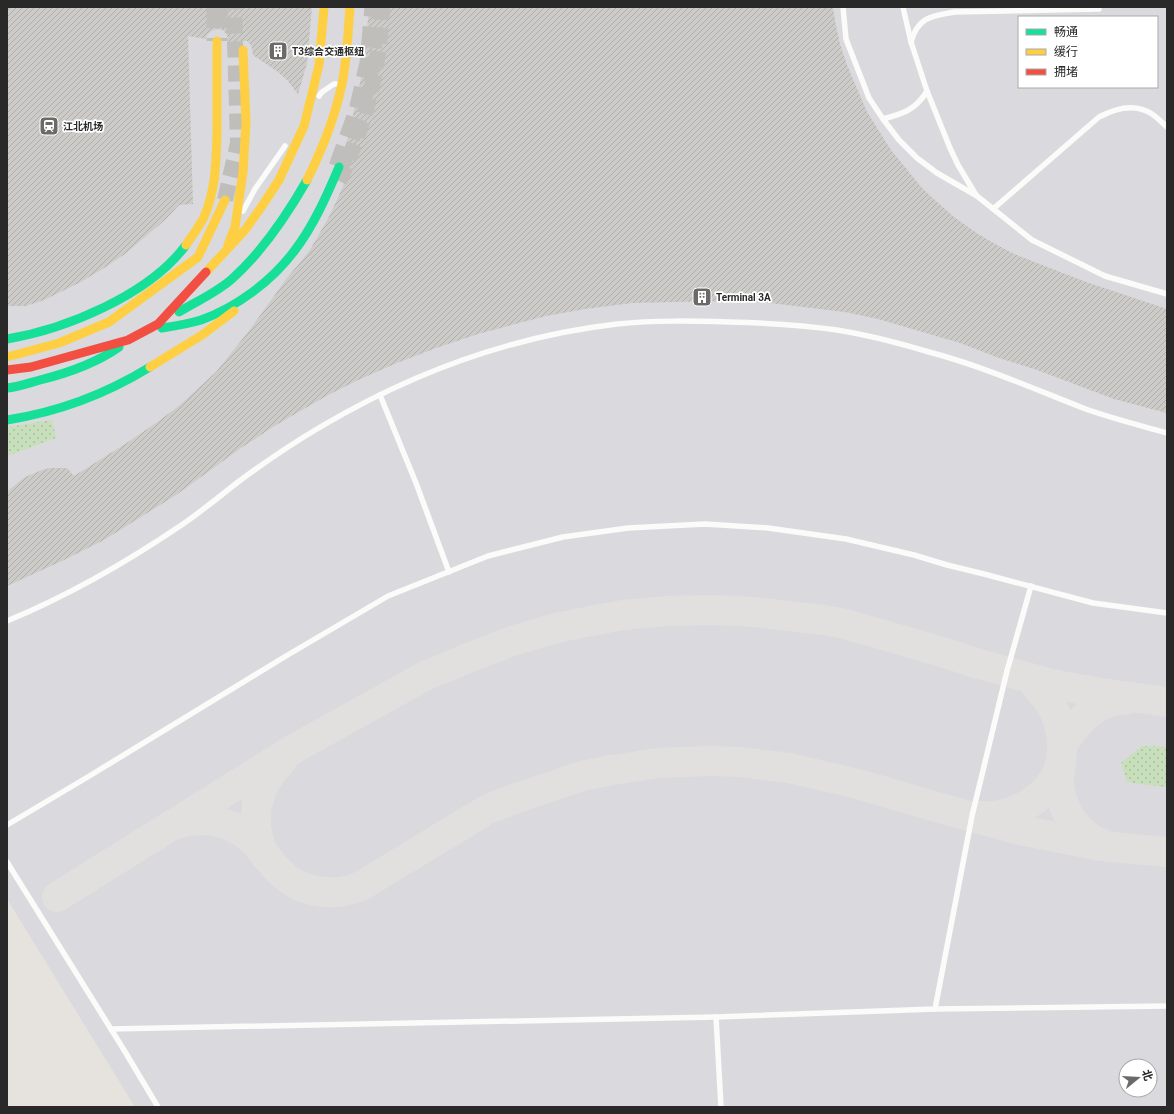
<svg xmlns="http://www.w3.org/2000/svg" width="1174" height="1114" font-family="Roboto,'Noto Sans SC',sans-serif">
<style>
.airport{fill:#dad9dd;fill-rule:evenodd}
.grass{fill:url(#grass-dots)}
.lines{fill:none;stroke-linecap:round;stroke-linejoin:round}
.taxiway{stroke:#e2e0de;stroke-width:30}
.building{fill:url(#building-hatch)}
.secondary-tunnel{stroke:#c0bebb;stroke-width:16;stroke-dasharray:16 8;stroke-linecap:butt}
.highway-tunnel{stroke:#c0bebb;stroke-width:21;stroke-dasharray:21 10;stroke-linecap:butt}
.lane{stroke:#fbfbfa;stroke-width:5.5}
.fast{stroke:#16e098;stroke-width:9}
.slow{stroke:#ffcf43;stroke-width:9}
.jam{stroke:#f24e42;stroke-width:9}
.labels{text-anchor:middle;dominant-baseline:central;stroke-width:3.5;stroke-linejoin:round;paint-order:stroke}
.poi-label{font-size:10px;font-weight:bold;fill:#292929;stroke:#fff;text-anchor:start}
</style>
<defs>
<pattern id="grass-dots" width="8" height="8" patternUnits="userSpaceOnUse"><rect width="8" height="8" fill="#c8dfbb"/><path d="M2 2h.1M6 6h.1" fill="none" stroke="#acbfa1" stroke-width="1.8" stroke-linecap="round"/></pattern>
<pattern id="building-hatch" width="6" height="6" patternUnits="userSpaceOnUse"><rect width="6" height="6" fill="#cdcbc8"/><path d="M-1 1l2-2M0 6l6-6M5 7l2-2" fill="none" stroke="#b0aeac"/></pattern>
</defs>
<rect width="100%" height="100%" fill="#e6e3df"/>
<!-- airport -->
<path class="airport" d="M7,7H1167V1107H135L7,899ZM1019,17H1157V87H1019ZM1126,1066H1150V1090H1126Z"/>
<!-- grass -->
<g class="grass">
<path d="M52,420L56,438L7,456V427Z"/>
<path d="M1142,746L1167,747V787L1148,785L1127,782L1121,763Z"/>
</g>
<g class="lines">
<!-- taxiway -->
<g class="taxiway">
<path d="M1030,678C1040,692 1053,703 1058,721C1060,728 1062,738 1062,745C1063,757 1059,768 1059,779C1059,807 1076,834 1102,844"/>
<path d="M1062,745C1079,721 1095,700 1128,699"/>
<path d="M980,816C1013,819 1054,796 1061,761"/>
<path d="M177,824C202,816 230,821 250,838C261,847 268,860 278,870C300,893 332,898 361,886L488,809L517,798L582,776L612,770L659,763L710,761L740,762L789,768L858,784L933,806L1020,830L1101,846L1167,852"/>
<path d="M265,856C248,822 255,787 282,761"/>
<path d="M57,897L297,747L425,676L473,656L512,641L556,628L601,619L623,615L668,611L714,610L754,612L823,620L841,623L887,636L952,655L976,663L1051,684L1101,693L1167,702"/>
</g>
</g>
<!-- building -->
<g class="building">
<path d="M7,7H312L307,63L298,94L287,80L278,72L253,55L251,45L247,41H243L238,42L234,47L229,45L227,35L223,30L217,29L211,31L207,35L206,39L188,36L193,204L179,205L166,219L125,254L101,270L79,283L44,300L26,306H7Z"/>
<path d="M369,7H833L835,21L840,44L847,65L867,112L891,150L922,188L936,201L954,217L978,234L997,245L1014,254L1086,282L1167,309V413L1114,399L1037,370L999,358L960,343L878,319L845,312L770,303L724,301L632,303L585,309L546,316L478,334L436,348L397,363L358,380L330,394L276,425L241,448L176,495L104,540L64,560L7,586V492L10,489L25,477L42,470L50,468H65L68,469L74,476L125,444L156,423L180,405L216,372L248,332L287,278L302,260L310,250L330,215L350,171L351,165L349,160L343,156L348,138L364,64Z"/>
</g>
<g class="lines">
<!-- secondary-tunnel -->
<g class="secondary-tunnel">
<path d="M339,181C344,171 348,160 352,150C371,102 380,58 382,7"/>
<path d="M225,200L238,143L234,7"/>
</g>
<!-- highway-tunnel -->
<g class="highway-tunnel">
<path d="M217,7V41"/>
<path d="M339,167L359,111L370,63L375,7"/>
</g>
<!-- lane -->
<g class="lane">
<path d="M843,7L846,39L869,98L883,119L899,140L917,158L937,173L977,196L1032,240L1105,276L1167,294"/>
<path d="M903,7L911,42L927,91L950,148L958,165L976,195"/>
<path d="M911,42C918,17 931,16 955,12L1099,9"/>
<path d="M319,96L322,92L334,84H336"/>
<path d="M883,119C902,114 916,110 927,91"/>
<path d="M993,209L1099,117C1116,108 1135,103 1152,114C1158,118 1162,123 1167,127"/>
<path d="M243,211L255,189L285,146"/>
<path d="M380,395L416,483L449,572"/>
<path d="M7,621C70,595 127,562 183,524C202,511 220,496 238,482C265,462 293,443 322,426C412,373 513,336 617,324C655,320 693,321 730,322C766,323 802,325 837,330C868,335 899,343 929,352C982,366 1032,388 1083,408C1110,418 1139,425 1167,433"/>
<path d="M7,825L91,775L286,656L388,596L488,556L563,537L628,528L705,524L768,528L846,539L914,555L947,565L984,574L1093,603L1167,613"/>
<path d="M7,862L124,1050L158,1107"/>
<path d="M935,1009L1167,1006"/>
<path d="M716,1017L721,1107"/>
<path d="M111,1029L716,1017L935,1009L972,816L1007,671L1031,586"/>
</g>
<!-- fast -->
<g class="fast">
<path d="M179,312C197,301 218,292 233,278C264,250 287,215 307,180"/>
<path d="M162,328C175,326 188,324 201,320C237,307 272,281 295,250C314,225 327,195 339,167"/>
<path d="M7,339C66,329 149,295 186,245"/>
<path d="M7,388C18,387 29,383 40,380C68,373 95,364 119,347"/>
<path d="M7,420C58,412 106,394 150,367"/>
</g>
<!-- slow -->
<g class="slow">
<path d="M307,180C322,150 335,117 342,84C347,59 348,33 350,7"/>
<path d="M186,245C192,236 199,227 204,217C216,189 216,163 217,133C217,102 217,72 217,41"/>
<path d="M228,245L235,227L243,172L246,123L243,50"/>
<path d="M206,272L245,230L262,206L279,180L304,126L319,65L324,7"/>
<path d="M7,357L59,343L109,322L198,257L225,200"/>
<path d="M150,367L202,335L234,311"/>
</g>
<!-- jam -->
<path class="jam" d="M7,370L31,367L128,340L158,324L206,272"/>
</g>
<!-- icons -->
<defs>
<symbol id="building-square" viewBox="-11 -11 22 22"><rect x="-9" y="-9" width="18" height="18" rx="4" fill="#6b6a69" stroke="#fff"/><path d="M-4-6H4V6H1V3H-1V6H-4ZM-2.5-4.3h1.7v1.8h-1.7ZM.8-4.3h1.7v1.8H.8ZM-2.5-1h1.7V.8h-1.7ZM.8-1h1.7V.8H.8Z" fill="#fff"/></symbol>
<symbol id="station-square" viewBox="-11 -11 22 22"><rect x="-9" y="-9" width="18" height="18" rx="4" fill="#6b6a69" stroke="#fff"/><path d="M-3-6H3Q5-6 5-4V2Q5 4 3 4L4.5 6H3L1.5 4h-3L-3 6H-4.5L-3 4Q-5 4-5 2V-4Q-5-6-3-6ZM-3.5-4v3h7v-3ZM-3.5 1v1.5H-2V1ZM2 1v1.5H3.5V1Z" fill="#fff"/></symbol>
</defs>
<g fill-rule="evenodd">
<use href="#building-square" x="267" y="40" width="22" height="22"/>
<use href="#station-square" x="38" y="115" width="22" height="22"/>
<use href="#building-square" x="691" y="286" width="22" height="22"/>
</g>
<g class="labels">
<!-- poi labels -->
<g class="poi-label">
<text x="292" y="51">T3综合交通枢纽</text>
<text x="63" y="126">江北机场</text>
<text x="716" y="297">Terminal 3A</text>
</g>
</g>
<!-- border -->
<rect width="1174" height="1114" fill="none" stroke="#292929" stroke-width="16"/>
<!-- legend -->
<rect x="1018" y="16" width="140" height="72" fill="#ffffff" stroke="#a9a9a9"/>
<rect x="1026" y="29" width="20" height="6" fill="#16e098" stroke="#a9a9a9"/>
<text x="1054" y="36" font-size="12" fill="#292929">畅通</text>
<rect x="1026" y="49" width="20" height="6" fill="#ffcf43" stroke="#a9a9a9"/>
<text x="1054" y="56" font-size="12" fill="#292929">缓行</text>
<rect x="1026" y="69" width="20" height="6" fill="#f24e42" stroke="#a9a9a9"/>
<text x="1054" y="76" font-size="12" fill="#292929">拥堵</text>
<!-- north arrow -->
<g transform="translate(1138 1078) rotate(72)"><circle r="19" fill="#ffffff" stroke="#a9a9a9"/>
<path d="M0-3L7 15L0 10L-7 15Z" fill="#6b6a69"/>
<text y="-6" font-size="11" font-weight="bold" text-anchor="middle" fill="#292929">北</text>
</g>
</svg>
